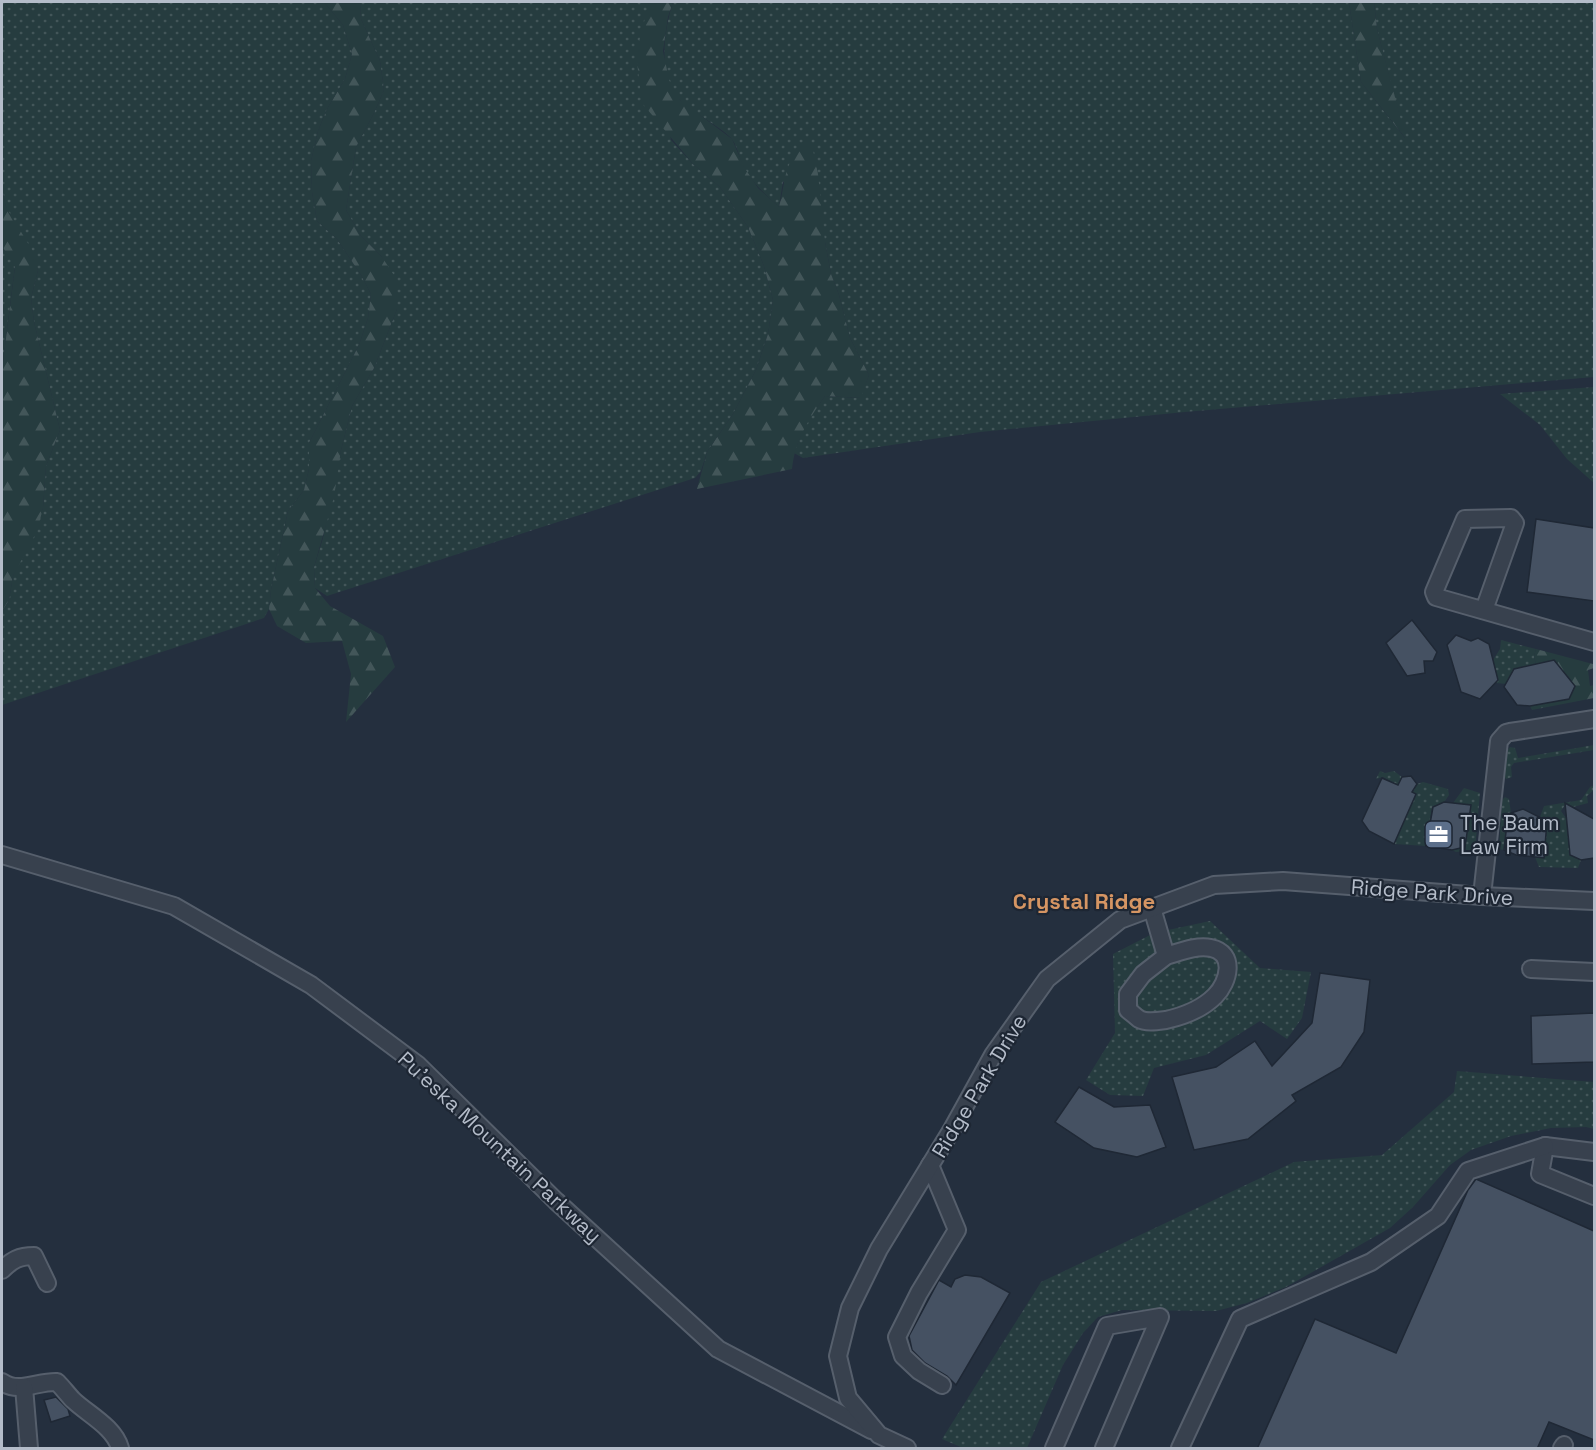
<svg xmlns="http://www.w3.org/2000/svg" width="1596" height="1450" font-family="'Space Grotesk',sans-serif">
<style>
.grass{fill:url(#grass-dots)}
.forest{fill:url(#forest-firs)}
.building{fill:#455162;stroke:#1f2835;stroke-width:1.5}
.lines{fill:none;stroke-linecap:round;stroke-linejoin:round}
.minor-casing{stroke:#565f6c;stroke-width:20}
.minor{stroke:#38414e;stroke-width:16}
.labels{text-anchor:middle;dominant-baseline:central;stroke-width:4.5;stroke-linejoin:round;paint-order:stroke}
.poi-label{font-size:21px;fill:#b4bcc9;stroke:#1d2633;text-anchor:start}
.street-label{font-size:21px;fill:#b4bcc9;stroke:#1d2633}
.neighbourhood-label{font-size:22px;font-weight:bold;fill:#d59563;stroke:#1d2633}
</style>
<defs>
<pattern id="grass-dots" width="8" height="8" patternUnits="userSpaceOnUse" patternTransform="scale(1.5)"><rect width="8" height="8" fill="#263c3f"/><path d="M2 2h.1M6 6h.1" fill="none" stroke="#435659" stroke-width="1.8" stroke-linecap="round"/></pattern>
<pattern id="forest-firs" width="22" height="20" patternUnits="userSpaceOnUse" patternTransform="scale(1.5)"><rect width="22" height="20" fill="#263c3f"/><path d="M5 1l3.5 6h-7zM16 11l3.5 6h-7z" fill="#435659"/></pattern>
</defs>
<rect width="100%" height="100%" fill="#242f3e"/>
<!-- grass -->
<g class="grass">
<path d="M2,2H324L343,25L352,54L345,79L327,109L318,131L311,161L312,192L317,221L337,239L361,275L371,294L368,318L359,345L309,443V469L304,490L288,511L271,590L269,609L264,618L2,705V611L9,600L13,576L43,508L46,466L60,430L34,322L31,298L38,270L6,207L2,189Z"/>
<path d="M360,2H649L648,10L671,140L693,164L720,187L748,227L764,266L773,300L768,334L756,370L733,414L707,452L701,471L695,478L327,596L315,588L314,567L323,538L341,450L352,406L374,368L397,309L382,257L361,236L346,210L356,147L374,113L384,90L380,61L361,19Z"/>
<path d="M673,2H1349L1361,82L1405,138L1377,29L1374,2H1594V377L1185,412L980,432L803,458L794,453L805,424L825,396L860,398L869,375L850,338L839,295L831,274L825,242L783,181L779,207C766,195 752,183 743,166C739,157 737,144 730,137C716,124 697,115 682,102C656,79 664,30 673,2Z"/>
<path d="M2,246L15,266L2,370Z"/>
<path d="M1594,387V483L1567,459L1540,425L1500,394Z"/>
<path d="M1501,640L1536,649L1534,656L1536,664L1514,669L1508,679L1511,681L1507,684L1496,683L1498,680L1493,660L1500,649Z"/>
<path d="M1594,745V750L1514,763L1511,767L1512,777L1506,779L1504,776L1507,751L1510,747L1515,748L1518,758Z"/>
<path d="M1380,771L1385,773L1394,771L1402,777L1398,785L1383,777L1376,779Z"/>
<path d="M1423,782L1448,789L1449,795L1443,804L1441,803L1432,807L1426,846L1394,844L1416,794L1412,792L1417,784Z"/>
<path d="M1594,785V790L1587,796L1588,803L1573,807L1565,805L1561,811L1566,818L1570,855L1581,860L1578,868L1539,867L1535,857H1544L1547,829L1545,828L1544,819L1540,817L1544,806L1581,800L1590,787Z"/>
<path d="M1464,788L1480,793L1475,850L1456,852L1452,850L1465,846L1471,806L1453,803Z"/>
<path d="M1505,797L1509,799L1511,813L1508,814L1504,850L1499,849L1502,800Z"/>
<path d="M1210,921L1260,968L1311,972L1302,1018L1287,1039L1260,1021L1206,1055L1154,1068L1143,1096L1110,1095L1086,1080L1115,1033L1113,954L1154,933Z"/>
<path d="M1457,1071L1594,1082V1129L1586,1127L1551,1128L1511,1136L1471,1150L1450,1165L1413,1207L1390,1228L1286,1287L1247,1303L1216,1311L1122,1310L1098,1317L1083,1333L1063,1365L1027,1448H963L942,1439L1041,1282L1294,1162L1382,1155L1454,1092Z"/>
</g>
<!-- forest -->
<g class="forest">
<path d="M324,2H360L361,19L380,61L384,90L374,113L356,147L346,210L361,236L382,257L397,280V309L374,368L352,406L341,450L334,497L314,567L315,588L330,606L383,636L395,667L346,722L351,674L342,641L306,643L277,626L269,609L271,590L288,511L304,490L309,469V443L359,345L368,318L371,294L361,275L337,239L317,221L312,192L311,161L318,131L327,109L345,79L352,54L343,25Z"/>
<path d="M649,2H673L668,17L663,51L669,80L680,100L732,139L744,167L758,188L779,207C786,181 783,163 805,142L813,150L818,174L825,242L831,274L839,295L850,338L869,375L861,398L825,396C809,419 795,440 792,469L697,489L707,452L733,414L756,370L768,334L773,300L764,266L748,227L720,187L693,164L642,103L636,54Z"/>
<path d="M1349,2H1374L1377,29L1406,139L1361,82Z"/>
<path d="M2,189L6,207L32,250L38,270L31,298L34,322L60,430L46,466L43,508L37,531L13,576L9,600L2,611V370L15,267L2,246Z"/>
<path d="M1536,649L1593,664L1594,668L1588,670L1590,686L1594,685V698L1532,710L1530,706L1569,699L1575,686L1568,676L1563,677L1562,670L1554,660L1536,664L1534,656Z"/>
</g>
<!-- building -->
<g class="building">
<path d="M1536,519L1594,528V601L1527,592Z"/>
<path d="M1412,620L1437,652L1433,661H1424L1425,673L1407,676L1386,643Z"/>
<path d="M1456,635L1471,641L1478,638L1489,644L1498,680L1480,699L1461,692L1447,645Z"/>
<path d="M1554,660L1575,686L1569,699L1530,706L1517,705L1504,687L1514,669Z"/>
<path d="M1411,776L1417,784L1412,792L1416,794L1394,844L1369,831L1362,821L1382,778L1398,785L1402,777Z"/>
<path d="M1444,802L1471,805L1465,847L1452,850L1426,846L1433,807Z"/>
<path d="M1565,803L1594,819V858L1581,860L1570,855Z"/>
<path d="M1523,809L1547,821L1544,858L1516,855L1504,850L1508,814Z"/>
<path d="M1320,973L1370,980L1364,1032L1341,1067L1292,1095L1296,1101L1248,1139L1194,1150L1172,1077L1216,1067L1255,1041L1272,1066L1312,1023Z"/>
<path d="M1594,1013V1062L1532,1064L1531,1016Z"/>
<path d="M1079,1087L1114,1107L1150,1105L1166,1147L1137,1157L1094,1148L1055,1122Z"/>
<path d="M1476,1179L1594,1231V1440L1549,1422L1537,1449H1257L1315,1319L1396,1353L1468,1190Z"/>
<path d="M965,1275L981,1277L1010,1293L956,1385L947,1376L925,1363L912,1350L909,1336L939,1280L951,1287L955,1279Z"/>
<path d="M56,1397L68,1409L70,1416L51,1422L44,1400Z"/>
</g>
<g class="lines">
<defs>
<g id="minor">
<path d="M1484,610L1515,523L1511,518L1465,519L1434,592L1436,597L1594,642"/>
<path d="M2,855L174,906L311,985L418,1065L556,1201L718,1349L871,1430"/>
<path d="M1482,896L1499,741L1506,733L1510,732L1594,719"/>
<path d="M1152,908L1166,956L1143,974L1128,994V1010C1132,1013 1135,1016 1139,1019C1146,1023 1158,1021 1166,1020C1184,1016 1202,1009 1215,996C1229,982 1236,953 1211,948C1196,945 1180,952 1166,956"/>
<path d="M1531,969L1594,972"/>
<path d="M1594,1152L1545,1146L1540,1174L1594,1196"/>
<path d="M930,1165L957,1230L919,1293L897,1337L903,1356L919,1371L942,1385"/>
<path d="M2,1270C12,1260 19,1256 34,1256L47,1283"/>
<path d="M2,1382C18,1394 38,1381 57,1382C63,1388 68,1395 73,1400C89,1415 114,1427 120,1448"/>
<path d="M24,1387L29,1448"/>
<path d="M907,1448L879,1435L848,1398L838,1356L850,1308L879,1249L951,1131L993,1055L1047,979L1120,920L1214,885L1283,881L1482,896L1594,901"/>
<path d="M1054,1448L1107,1326L1160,1317L1104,1448"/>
<path d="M1180,1448L1240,1319L1371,1262L1438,1216L1468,1171L1545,1146"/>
<path d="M1562,1448L1564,1445"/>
</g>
</defs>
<!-- minor casing -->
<use href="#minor" class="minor-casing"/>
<!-- minor -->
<use href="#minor" class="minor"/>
</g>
<!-- icons -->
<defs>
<symbol id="office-square" viewBox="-11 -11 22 22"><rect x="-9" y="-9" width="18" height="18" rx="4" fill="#5c6f8a" stroke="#1d2633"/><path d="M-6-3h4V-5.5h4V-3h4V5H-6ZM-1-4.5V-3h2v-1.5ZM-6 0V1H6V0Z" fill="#fff"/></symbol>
</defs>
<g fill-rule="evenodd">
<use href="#office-square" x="1422" y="818" width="33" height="33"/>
</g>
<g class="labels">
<!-- poi labels -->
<g class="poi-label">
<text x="1460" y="822">The Baum<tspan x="1460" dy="24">Law Firm</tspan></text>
</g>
<!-- street labels -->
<g class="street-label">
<text transform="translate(1432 892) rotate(4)">Ridge Park Drive</text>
<text transform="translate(979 1086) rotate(-59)">Ridge Park Drive</text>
<text transform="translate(500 1147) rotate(43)">Pu'eska Mountain Parkway</text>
</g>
<!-- neighbourhood labels -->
<g class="neighbourhood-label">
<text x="1084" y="901">Crystal Ridge</text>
</g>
</g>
<!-- border -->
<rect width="1596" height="1450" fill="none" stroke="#b4bcc9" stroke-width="6"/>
</svg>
